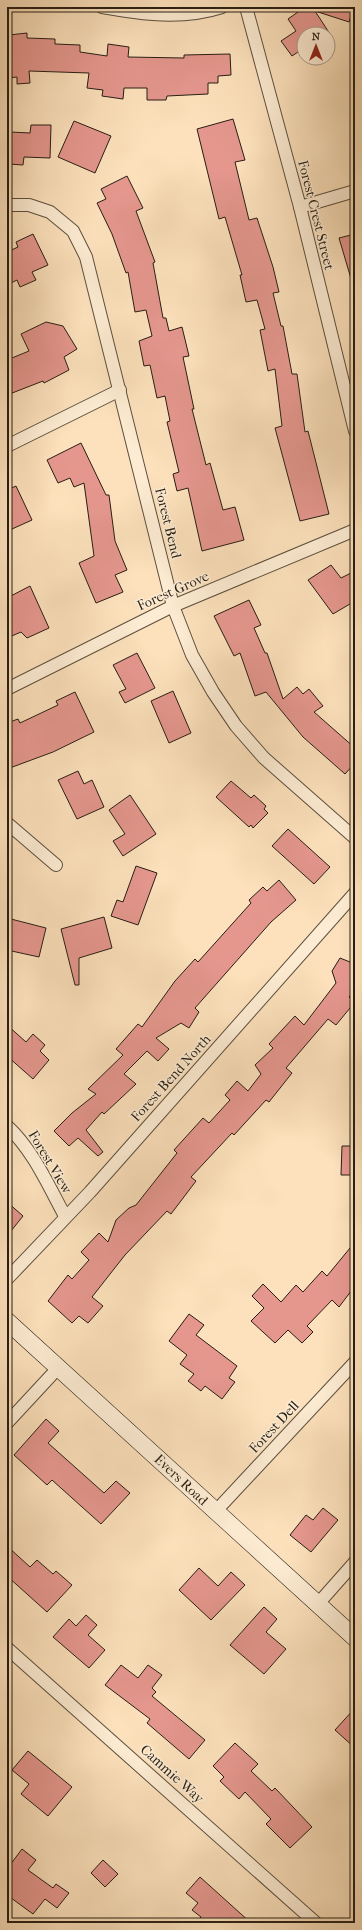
<svg xmlns="http://www.w3.org/2000/svg" width="362" height="1930" font-family="'IM FELL French Canon',serif">
<style>
.building{fill:#e5978e;stroke:#271e13}
.lines{fill:none;stroke-linecap:round;stroke-linejoin:round}
.street-casing{stroke:#5c4f3d;stroke-width:14}
.secondary-casing{stroke:#271e13;stroke-width:18}
.street{stroke:#fdecd3;stroke-width:12}
.secondary{stroke:#fdecd3;stroke-width:17}
.labels{text-anchor:middle;dominant-baseline:central;stroke-width:3;stroke-linejoin:round;paint-order:stroke}
.street-label{font-size:14px;fill:#271e13;stroke:#fdecd3}
</style>
<rect width="100%" height="100%" fill="#fce1bc"/>
<filter id="stains"><feTurbulence type="fractalNoise" baseFrequency=".005" numOctaves="4"/><feColorMatrix values="0 0 0 0 .2 0 0 0 0 .09 0 0 0 0 .02 0 0 0 .5 -.17"/></filter>
<radialGradient id="worn" r=".72"><stop offset=".6" stop-color="#630" stop-opacity="0"/><stop offset="1" stop-color="#630" stop-opacity=".3"/></radialGradient>
<!-- building -->
<g class="building">
<path d="M305,7H354L349,22L315,11L330,34H304V48L292,56L281,41L296,31L288,19Z"/>
<path d="M27,33V38L55,39V44L80,45V52L107,56L108,44L129,47L128,57L184,58V55L230,54L231,75L218,76V83H208V94L167,96L166,100H147V88H124L123,99L102,96L103,90L87,88L89,73L29,71L30,83L17,84V77L7,78V39H9V35Z"/>
<path d="M233,119L245,160L235,162L249,220L257,218L273,267L279,292L273,293L281,326H283L292,374H297L305,432L308,431L329,514L300,521L275,428L282,426L275,369L268,371L260,330L265,329L257,300L246,302L240,275H242L225,217L219,219L197,129Z"/>
<path d="M74,121L111,136L95,173L58,157Z"/>
<path d="M31,125H51L50,158L24,157L23,165L9,164L10,132L30,133Z"/>
<path d="M127,176L143,208L136,211L155,262L153,263L163,318H166L169,331L182,327L189,356L183,357L194,409H192L206,465L210,463L223,510L235,507L244,540L202,551L188,488L177,491L173,474L179,472L167,422L170,421L165,396L157,398L150,365L144,366L139,341L152,336L146,310L135,312L128,272L126,273L112,234L97,203L106,199L101,189Z"/>
<path d="M33,234L48,265L32,272L36,280L20,287L17,280L7,285V252L18,247L16,242Z"/>
<path d="M355,234V282H352L339,238Z"/>
<path d="M46,322L63,326L77,349L64,357L69,370L44,383L43,381L7,395V360L29,351L21,334Z"/>
<path d="M81,443L106,495H109L115,541L127,570L115,575L123,592L96,603L79,563L94,556L84,483L74,487L70,478L58,483L47,460Z"/>
<path d="M16,486L32,520L12,529L7,518V490Z"/>
<path d="M331,565L341,578L355,571V601L333,614L308,580Z"/>
<path d="M30,586L49,628L27,638L21,632L7,638V598Z"/>
<path d="M249,600L261,625L254,628L265,653H267L283,699L297,687L303,694L309,689L323,706L314,712L355,748V763L345,774L303,737L266,692L255,696L240,653L234,656L214,616Z"/>
<path d="M137,653L155,688L125,703L119,692L126,689L113,665Z"/>
<path d="M173,691L191,733L169,743L151,701Z"/>
<path d="M75,692L94,732L53,752L7,769V723L18,719L20,723L58,705L56,701Z"/>
<path d="M78,771L84,784L92,780L104,807L77,819L58,780Z"/>
<path d="M231,781L251,798L254,795L266,806L264,809L268,813L253,828L251,825L249,827L216,797Z"/>
<path d="M130,795L156,834L123,856L113,841L125,834L109,810Z"/>
<path d="M288,829L330,867L314,884L272,846Z"/>
<path d="M136,866L157,873L138,925L111,916L117,900L123,902Z"/>
<path d="M279,880L296,900L271,922L195,1008L199,1012L189,1028L181,1023L156,1038L169,1049L158,1061L147,1051L124,1074L136,1084L104,1114L102,1112L86,1130L103,1152L98,1156L78,1138L69,1146L54,1131L72,1113L96,1094L88,1089L123,1055L116,1049L138,1024L142,1027L175,981L195,959L198,962L251,903L249,900L263,887L267,891Z"/>
<path d="M104,917L112,948L79,958V985H75L61,929Z"/>
<path d="M7,918L46,928L39,957L7,950Z"/>
<path d="M340,958L355,964V990L349,997L355,1002L336,1025L328,1019L286,1068L292,1073L269,1102L266,1100L234,1135L232,1133L191,1177L196,1181L171,1214L167,1211L125,1255L92,1297L103,1306L88,1323L79,1316L72,1323L48,1301L68,1275L72,1279L89,1260L81,1252L99,1233L108,1242L116,1220L129,1208L136,1205L177,1153L174,1150L203,1118L209,1123L230,1100L225,1095L237,1081L248,1091L261,1074L255,1065L273,1048L269,1044L295,1016L304,1025L336,983L332,971Z"/>
<path d="M7,1025L26,1042L33,1034L45,1045L40,1051L49,1060L33,1079L7,1056Z"/>
<path d="M342,1146H355V1175H341Z"/>
<path d="M7,1202L23,1216L7,1236Z"/>
<path d="M355,1242V1286L339,1307L332,1300L307,1326L313,1332L302,1343L288,1330L275,1343L251,1321L264,1308L252,1296L263,1284L281,1302L296,1285L303,1292L322,1271L327,1276Z"/>
<path d="M189,1314L204,1325L196,1335L237,1366L229,1378L235,1382L222,1399L205,1386L201,1391L188,1381L194,1374L180,1364L187,1355L169,1341Z"/>
<path d="M46,1419L59,1431L48,1443L85,1476L104,1493L116,1481L130,1493L101,1524L52,1480L47,1485L14,1455Z"/>
<path d="M323,1508L338,1520L311,1552L290,1535L306,1515L313,1520Z"/>
<path d="M7,1546L30,1567L37,1560L53,1574L56,1571L72,1585L47,1612L7,1576Z"/>
<path d="M199,1568L218,1586L231,1572L245,1585L211,1620L179,1590Z"/>
<path d="M264,1607L277,1619L266,1632L286,1649L264,1674L230,1645Z"/>
<path d="M86,1615L97,1625L88,1635L105,1650L89,1668L53,1637L69,1619L76,1626Z"/>
<path d="M121,1665L138,1678L148,1665L162,1675L152,1688L156,1692L152,1696L205,1740L189,1759L147,1723L150,1719L105,1685Z"/>
<path d="M355,1708V1748L335,1730Z"/>
<path d="M235,1743L258,1764L251,1771L272,1791L275,1788L312,1827L290,1848L266,1824L271,1819L245,1792L239,1799L220,1781L224,1777L213,1766Z"/>
<path d="M28,1751L72,1787L48,1816L21,1794L29,1784L12,1770Z"/>
<path d="M22,1849L36,1860L28,1870L53,1888L56,1884L69,1893L57,1908L45,1899L33,1914L7,1895V1869Z"/>
<path d="M103,1860L118,1874L105,1887L91,1873Z"/>
<path d="M200,1877L251,1923H195L201,1917L192,1910L198,1903L186,1893Z"/>
</g>
<g class="lines">
<defs>
<g id="street">
<path d="M102,7C142,14 182,20 222,7"/>
<path d="M246,7L300,207L355,431"/>
<path d="M7,205H29L50,212L73,231L86,257L173,606L192,655L213,692L236,726L264,758L355,838"/>
<path d="M300,207L355,191"/>
<path d="M7,446L120,390"/>
<path d="M7,689L173,606L355,530"/>
<path d="M7,823L56,865"/>
<path d="M7,1126C33,1150 48,1185 65,1216"/>
<path d="M7,1279L90,1192L355,893"/>
<path d="M7,1423L58,1368"/>
<path d="M215,1512L355,1362"/>
<path d="M317,1605L355,1562"/>
<path d="M7,1648L316,1923"/>
</g>
<path id="secondary" d="M7,1321L355,1638"/>
</defs>
<!-- street casing -->
<use href="#street" class="street-casing"/>
<!-- secondary casing -->
<use href="#secondary" class="secondary-casing"/>
<!-- street -->
<use href="#street" class="street"/>
<!-- secondary -->
<use href="#secondary" class="secondary"/>
</g>
<g class="labels">
<!-- street labels -->
<g class="street-label">
<text transform="translate(316 215) rotate(76)">Forest Crest Street</text>
<text transform="translate(168 523) rotate(76)">Forest Bend</text>
<text transform="translate(173 591) rotate(-24)">Forest Grove</text>
<text transform="translate(171 1078) rotate(-48)">Forest Bend North</text>
<text transform="translate(50 1162) rotate(59)">Forest View</text>
<text transform="translate(274 1427) rotate(-47)">Forest Dell</text>
<text transform="translate(181 1480) rotate(43)">Evers Road</text>
<text transform="translate(172 1774) rotate(42)">Cammie Way</text>
</g>
</g>
<!-- margin -->
<rect width="362" height="1930" fill="none" stroke="#fce1bc" stroke-width="24"/>
<rect x="8" y="8" width="346" height="1914" fill="none" stroke="#271e13" stroke-width="2"/>
<rect x="12" y="12" width="338" height="1906" fill="none" stroke="#271e13"/>
<!-- north arrow -->
<g transform="translate(316 46)"><circle r="19" fill="#fdecd3" stroke="#a79a86"/>
<path d="M0-3L7 15L0 10L-7 15Z" fill="#8f2418"/>
<text y="-6" font-size="11" font-weight="bold" text-anchor="middle" fill="#271e13">N</text>
</g>
<rect width="100%" height="100%" filter="url(#stains)"/>
<rect width="100%" height="100%" fill="url(#worn)"/>
</svg>
